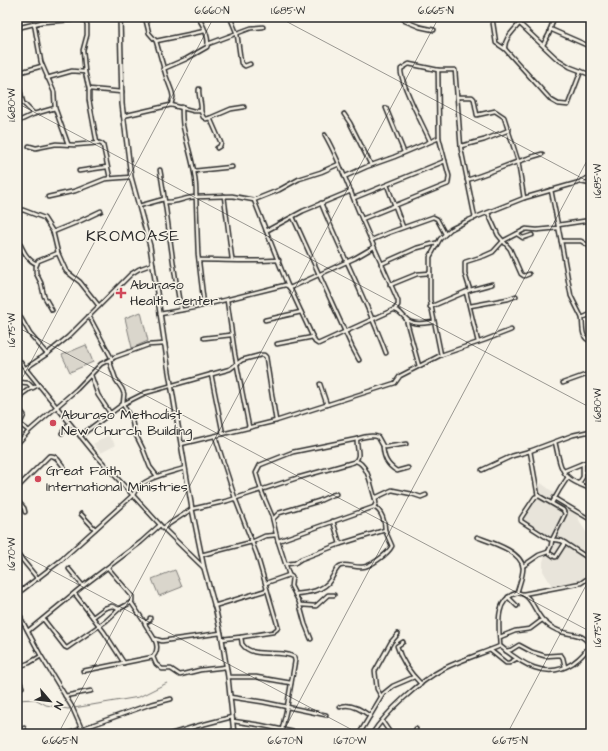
<svg xmlns="http://www.w3.org/2000/svg" width="608" height="751" font-family="'Architects Daughter',sans-serif">
<style>
.built{fill:#e8e4da}
.green{fill:#dad6cc;stroke:#82807c}
.lines{fill:none;stroke-linecap:round;stroke-linejoin:round}
.stream{stroke:#7a7874;stroke-width:1}
.minor-casing{stroke:#2b2b2b;stroke-width:5.5}
.tertiary-casing{stroke:#2b2b2b;stroke-width:6}
.minor{stroke:#f7f3e8;stroke-width:2.5}
.tertiary{stroke:#f7f3e8;stroke-width:3}
.ticks{fill:none;stroke:#2b2b2b;stroke-width:1;stroke-opacity:0.45}
.poi-dot{fill:#d1495b;stroke:#f7f3e8;stroke-width:1.5}
.labels{text-anchor:middle;dominant-baseline:central;stroke-width:3;stroke-linejoin:round;paint-order:stroke}
.poi-label{font-size:14px;fill:#2b2b2b;stroke:#f7f3e8;text-anchor:start}
.quarter-label{font-size:16px;letter-spacing:1px;fill:#2b2b2b;stroke:#f7f3e8}
.neatline{fill:none;stroke:#2b2b2b;stroke-width:1.5}
.ticks-label{font-size:10px;text-anchor:middle;fill:#2b2b2b}
</style>
<rect width="100%" height="100%" fill="#f7f3e8"/>
<filter id="ink" filterUnits="userSpaceOnUse"><feTurbulence type="fractalNoise" baseFrequency=".025" numOctaves="2"/><feDisplacementMap in="SourceGraphic" scale="8" xChannelSelector="R" yChannelSelector="G"/><feConvolveMatrix kernelMatrix="1 2 1 2 8 2 1 2 1" color-interpolation-filters="sRGB"/></filter>
<g filter="url(#ink)">
<!-- built -->
<g class="built">
<path d="M109,435L116,445L101,453L93,444Z"/>
<path d="M541,483L573,507L581,524L591,539V573L583,579L552,586L543,571V562L549,541L520,523L521,517Z"/>
</g>
<!-- green -->
<g class="green">
<path d="M141,312L148,341L132,348L125,318Z"/>
<path d="M86,345L93,362L70,372L62,355Z"/>
<path d="M175,570L182,587L159,596L152,579Z"/>
</g>
<g class="lines">
<!-- stream -->
<path class="stream" d="M17,700L35,699L46,705L68,709L139,697L167,683"/>
<defs>
<g id="minor">
<path d="M85,17L87,25V35L83,50L85,72L89,89V100L97,143"/>
<path d="M148,17L146,21L149,33L156,41L166,76L172,92L173,97L171,105"/>
<path d="M230,17L237,34L241,63L245,66L250,64"/>
<path d="M402,17L405,21L420,27L434,30"/>
<path d="M492,17L496,43L505,49"/>
<path d="M524,17C519,27 503,37 505,49L551,100L558,104L568,105L581,71"/>
<path d="M590,17H591"/>
<path d="M34,23L41,62L54,92L55,108L68,144"/>
<path d="M520,24L556,58L570,67L591,75"/>
<path d="M17,28L42,22L70,20L85,17"/>
<path d="M550,29L591,47"/>
<path d="M156,41L205,31"/>
<path d="M208,44L251,28L263,27"/>
<path d="M543,45L549,34L554,17"/>
<path d="M163,69L186,59L207,47C210,39 203,25 198,17"/>
<path d="M17,73L42,66"/>
<path d="M17,78L23,103L34,114"/>
<path d="M47,78L72,71L85,72"/>
<path d="M89,89L122,92"/>
<path d="M199,89C198,96 202,103 201,111"/>
<path d="M457,97H472L474,99L477,115L495,111L504,117L518,161L524,198"/>
<path d="M386,108L404,152"/>
<path d="M344,114L350,123L371,165"/>
<path d="M123,116L171,105L194,111H201L203,117L206,119L210,118L221,143L220,146L217,148"/>
<path d="M210,118L231,109L244,107"/>
<path d="M17,122L34,114L55,108"/>
<path d="M325,135C340,161 349,189 361,217C373,245 386,273 398,301V305L395,309"/>
<path d="M430,141C424,127 399,81 401,69L409,64L438,70H455L461,149L475,218"/>
<path d="M29,146L36,148L56,144L74,145L100,143L103,145L110,178"/>
<path d="M461,146L484,140L509,130"/>
<path d="M160,170C168,216 172,264 181,310"/>
<path d="M79,171L107,167"/>
<path d="M194,171L232,167"/>
<path d="M346,176L366,167L394,157L439,138"/>
<path d="M467,180C492,172 516,161 542,154"/>
<path d="M581,182L591,184"/>
<path d="M387,185L403,227"/>
<path d="M551,190L561,241H581L589,246"/>
<path d="M224,196L232,259"/>
<path d="M48,197L75,191L105,179L131,177"/>
<path d="M354,198L445,161L439,138L438,70"/>
<path d="M254,200L288,286"/>
<path d="M165,202C177,203 185,197 196,197C197,172 188,149 183,126C182,120 182,113 182,107"/>
<path d="M321,203C342,254 367,302 386,353"/>
<path d="M139,206L164,199"/>
<path d="M17,211L23,210L44,218L53,232L58,253L66,271L80,282L99,306"/>
<path d="M293,217L352,347L359,360"/>
<path d="M362,219L448,184L449,176L445,161"/>
<path d="M558,225L591,220"/>
<path d="M266,231L303,211L351,191"/>
<path d="M53,232L80,221L101,211"/>
<path d="M517,234L523,238L532,235"/>
<path d="M17,237C21,246 26,260 37,264"/>
<path d="M372,240L388,233L433,217L437,219L445,234"/>
<path d="M561,241L571,296L582,318"/>
<path d="M199,260C226,260 252,262 279,260"/>
<path d="M381,264L417,248L436,243"/>
<path d="M529,274L524,276L521,274L510,249L503,241L526,229L537,230L558,228"/>
<path d="M390,285L417,274L430,273"/>
<path d="M290,288L355,258L374,247"/>
<path d="M470,290L465,274V262L484,256L493,252L503,241L498,235L488,213"/>
<path d="M466,292L478,342"/>
<path d="M227,300L235,355L249,427"/>
<path d="M204,305L198,254L196,197L232,196L254,200L279,190L299,179L321,172L339,164"/>
<path d="M470,306L508,299L516,296"/>
<path d="M430,307L470,290L492,284"/>
<path d="M52,310L44,296L41,283L36,273V266L38,261L58,253"/>
<path d="M17,311L30,334L47,354"/>
<path d="M160,314L193,308L285,285L288,286L291,290L315,342L318,344L393,310C401,309 403,319 411,322C417,325 426,323 433,322"/>
<path d="M591,314L582,318C583,327 581,339 591,341"/>
<path d="M89,316L112,359"/>
<path d="M406,319L419,366"/>
<path d="M265,320L301,312"/>
<path d="M204,338L231,335"/>
<path d="M277,344L313,337"/>
<path d="M441,355L430,300V257L440,239L451,229L469,220L524,198L580,182L591,176"/>
<path d="M17,358L94,453L163,528L204,568"/>
<path d="M109,360L116,380L122,389L124,394L123,404L132,421L134,431L143,449L150,467L157,476"/>
<path d="M26,368L47,354L68,337L131,274L139,269L153,264"/>
<path d="M211,374L223,434"/>
<path d="M91,375L98,395L110,413"/>
<path d="M17,382L28,383L33,388L38,385"/>
<path d="M563,383L591,373"/>
<path d="M320,384L327,405"/>
<path d="M17,422L29,431"/>
<path d="M20,424L24,415L20,410L21,395L32,387"/>
<path d="M62,433L69,423"/>
<path d="M80,436L123,404L145,393L230,369L242,360L261,355H264L266,357L276,421"/>
<path d="M215,436L235,498L257,555L278,627L277,629L273,632L241,637L222,639"/>
<path d="M555,442C558,453 559,469 568,477C574,483 584,486 591,489"/>
<path d="M17,444L29,431L77,389L101,364L115,357L148,345L165,344"/>
<path d="M181,444L276,421L395,383L400,376L441,355L485,340L511,330"/>
<path d="M383,447C384,458 387,465 397,471L408,468"/>
<path d="M530,451L538,496"/>
<path d="M482,470L512,456L530,451L573,435L591,431"/>
<path d="M564,471L591,460"/>
<path d="M579,483L583,477V463"/>
<path d="M17,488L49,456C56,454 60,463 64,467"/>
<path d="M375,498L392,490L412,494L421,497L426,495"/>
<path d="M554,498L591,520"/>
<path d="M17,500L24,508L25,512"/>
<path d="M552,503L560,489L568,477"/>
<path d="M81,514L95,529"/>
<path d="M273,519L279,513L319,501L332,495L336,494"/>
<path d="M163,528L192,509L227,501L297,478L354,462C362,457 356,448 357,439C363,437 372,435 378,437L383,446L386,447L406,444"/>
<path d="M477,537C490,542 522,551 523,568C523,576 519,585 517,593"/>
<path d="M278,541L374,507L376,503L375,498C371,487 368,464 356,461"/>
<path d="M340,544L385,530C385,522 382,511 374,507"/>
<path d="M548,552L555,557H556L565,543"/>
<path d="M201,555L252,542L265,536L276,535"/>
<path d="M20,557L38,579"/>
<path d="M286,564L295,563L301,559L340,544L333,521"/>
<path d="M523,566L539,555L548,552L551,546L552,540L565,514L563,510L539,496L535,497L521,518V521L549,539C553,540 557,540 562,541L591,560"/>
<path d="M69,569L83,586"/>
<path d="M266,583L289,575"/>
<path d="M517,593C533,593 534,615 546,623C550,627 556,630 562,632C572,635 584,633 589,645C586,653 580,658 573,663C546,681 521,663 500,646C499,627 494,599 517,593Z"/>
<path d="M17,594L60,561L133,495C140,478 169,473 185,468"/>
<path d="M75,594L104,632L124,663"/>
<path d="M295,594C308,593 324,591 331,579C334,575 336,568 340,566C346,563 355,568 362,567C370,567 388,554 392,546L385,530"/>
<path d="M523,594L581,583L591,576"/>
<path d="M508,597L517,606"/>
<path d="M131,602L145,623"/>
<path d="M301,605L316,606L328,595H334"/>
<path d="M214,606L267,590"/>
<path d="M17,611L41,656L72,707L84,734"/>
<path d="M93,617L105,608L112,606L119,609"/>
<path d="M17,620L21,617"/>
<path d="M44,620L65,647L67,648L106,621L119,609L130,603L132,601V596L108,568"/>
<path d="M28,631L83,586L141,542L160,525"/>
<path d="M241,637L242,644C253,660 279,648 294,657L295,661L287,707L281,734"/>
<path d="M500,637L515,631L530,629L542,620"/>
<path d="M155,639L162,641L221,633"/>
<path d="M311,639L305,624L299,602L291,586L292,577L289,575L277,538L272,516L261,490L256,473L260,465L293,452L357,439"/>
<path d="M403,642L397,646C401,660 411,674 421,684"/>
<path d="M490,650L506,663H509L516,659"/>
<path d="M506,651L511,650L519,645L532,652L545,656L561,655L563,658L565,667"/>
<path d="M153,657L156,664L162,669H171L180,675L200,670L226,667"/>
<path d="M17,667L29,663L41,656"/>
<path d="M83,671L153,657C163,645 151,635 145,624V623L150,620V618"/>
<path d="M17,675L22,687"/>
<path d="M228,677H256L291,683"/>
<path d="M65,696L91,691"/>
<path d="M381,696L377,689L375,671L391,642L398,634"/>
<path d="M230,697L263,702L326,715"/>
<path d="M340,707C350,702 362,710 370,716"/>
<path d="M233,721L260,725L303,734"/>
<path d="M382,721L391,734"/>
<path d="M24,728L26,734"/>
<path d="M361,731L383,694L393,686L414,677"/>
<path d="M67,734L148,705L171,699"/>
<path d="M171,734L197,726L232,717"/>
<path d="M372,734C386,712 420,681 443,669C461,660 481,654 500,646"/>
<path d="M413,734L416,729"/>
</g>
<path id="tertiary" d="M120,17L122,104L131,177L150,246L168,366L192,509L204,568L216,611L222,639L228,677L234,734"/>
</defs>
<!-- minor casing -->
<use href="#minor" class="minor-casing"/>
<!-- tertiary casing -->
<use href="#tertiary" class="tertiary-casing"/>
<!-- minor -->
<use href="#minor" class="minor"/>
<!-- tertiary -->
<use href="#tertiary" class="tertiary"/>
</g>
</g>
<!-- ticks -->
<path class="ticks" d="M278,17L591,183M17,103L591,408M17,327L591,632M17,388L214,17M17,552L360,734M58,734L439,17M282,734L591,153M507,734L591,576"/>
<!-- markers -->
<g class="poi-dot">
<path d="M119 287h4v4h4v4h-4v4h-4v-4h-4v-4h4z"/>
<circle cx="53" cy="423" r="4"/>
<circle cx="38" cy="479" r="4"/>
</g>
<g class="labels">
<!-- poi labels -->
<g class="poi-label">
<text x="130" y="285">Aburaso<tspan x="130" dy="16">Health center</tspan></text>
<text x="61" y="415">Aburaso Methodist<tspan x="61" dy="16">New Church Building</tspan></text>
<text x="46" y="471">Great Faith<tspan x="46" dy="16">International Ministries</tspan></text>
</g>
<!-- quarter labels -->
<g class="quarter-label">
<text x="133" y="236">KROMOASE</text>
</g>
</g>
<!-- margin -->
<rect width="608" height="751" fill="none" stroke="#f7f3e8" stroke-width="44"/>
<!-- north arrow -->
<g transform="translate(50 701) rotate(118)" stroke="#f7f3e8" stroke-width="3" paint-order="stroke">
<path d="M0-3L7 15L0 10L-7 15Z" fill="#2b2b2b"/>
<text y="-6" font-size="11" font-weight="bold" text-anchor="middle" fill="#2b2b2b">N</text>
</g>
<rect x="22" y="22" width="564" height="707" class="neatline"/>
<g class="ticks-label">
<text x="212" y="14">6.660°N</text>
<text x="288" y="14">1.685°W</text>
<text x="436" y="14">6.665°N</text>
<text transform="translate(11 105) rotate(-90)" y="4">1.680°W</text>
<text transform="translate(597 181) rotate(-90)" y="4">1.685°W</text>
<text transform="translate(11 330) rotate(-90)" y="4">1.675°W</text>
<text transform="translate(597 405) rotate(-90)" y="4">1.680°W</text>
<text transform="translate(11 554) rotate(-90)" y="4">1.670°W</text>
<text transform="translate(597 630) rotate(-90)" y="4">1.675°W</text>
<text x="60" y="744">6.665°N</text>
<text x="285" y="744">6.670°N</text>
<text x="350" y="744">1.670°W</text>
<text x="510" y="744">6.675°N</text>
</g>
</svg>
